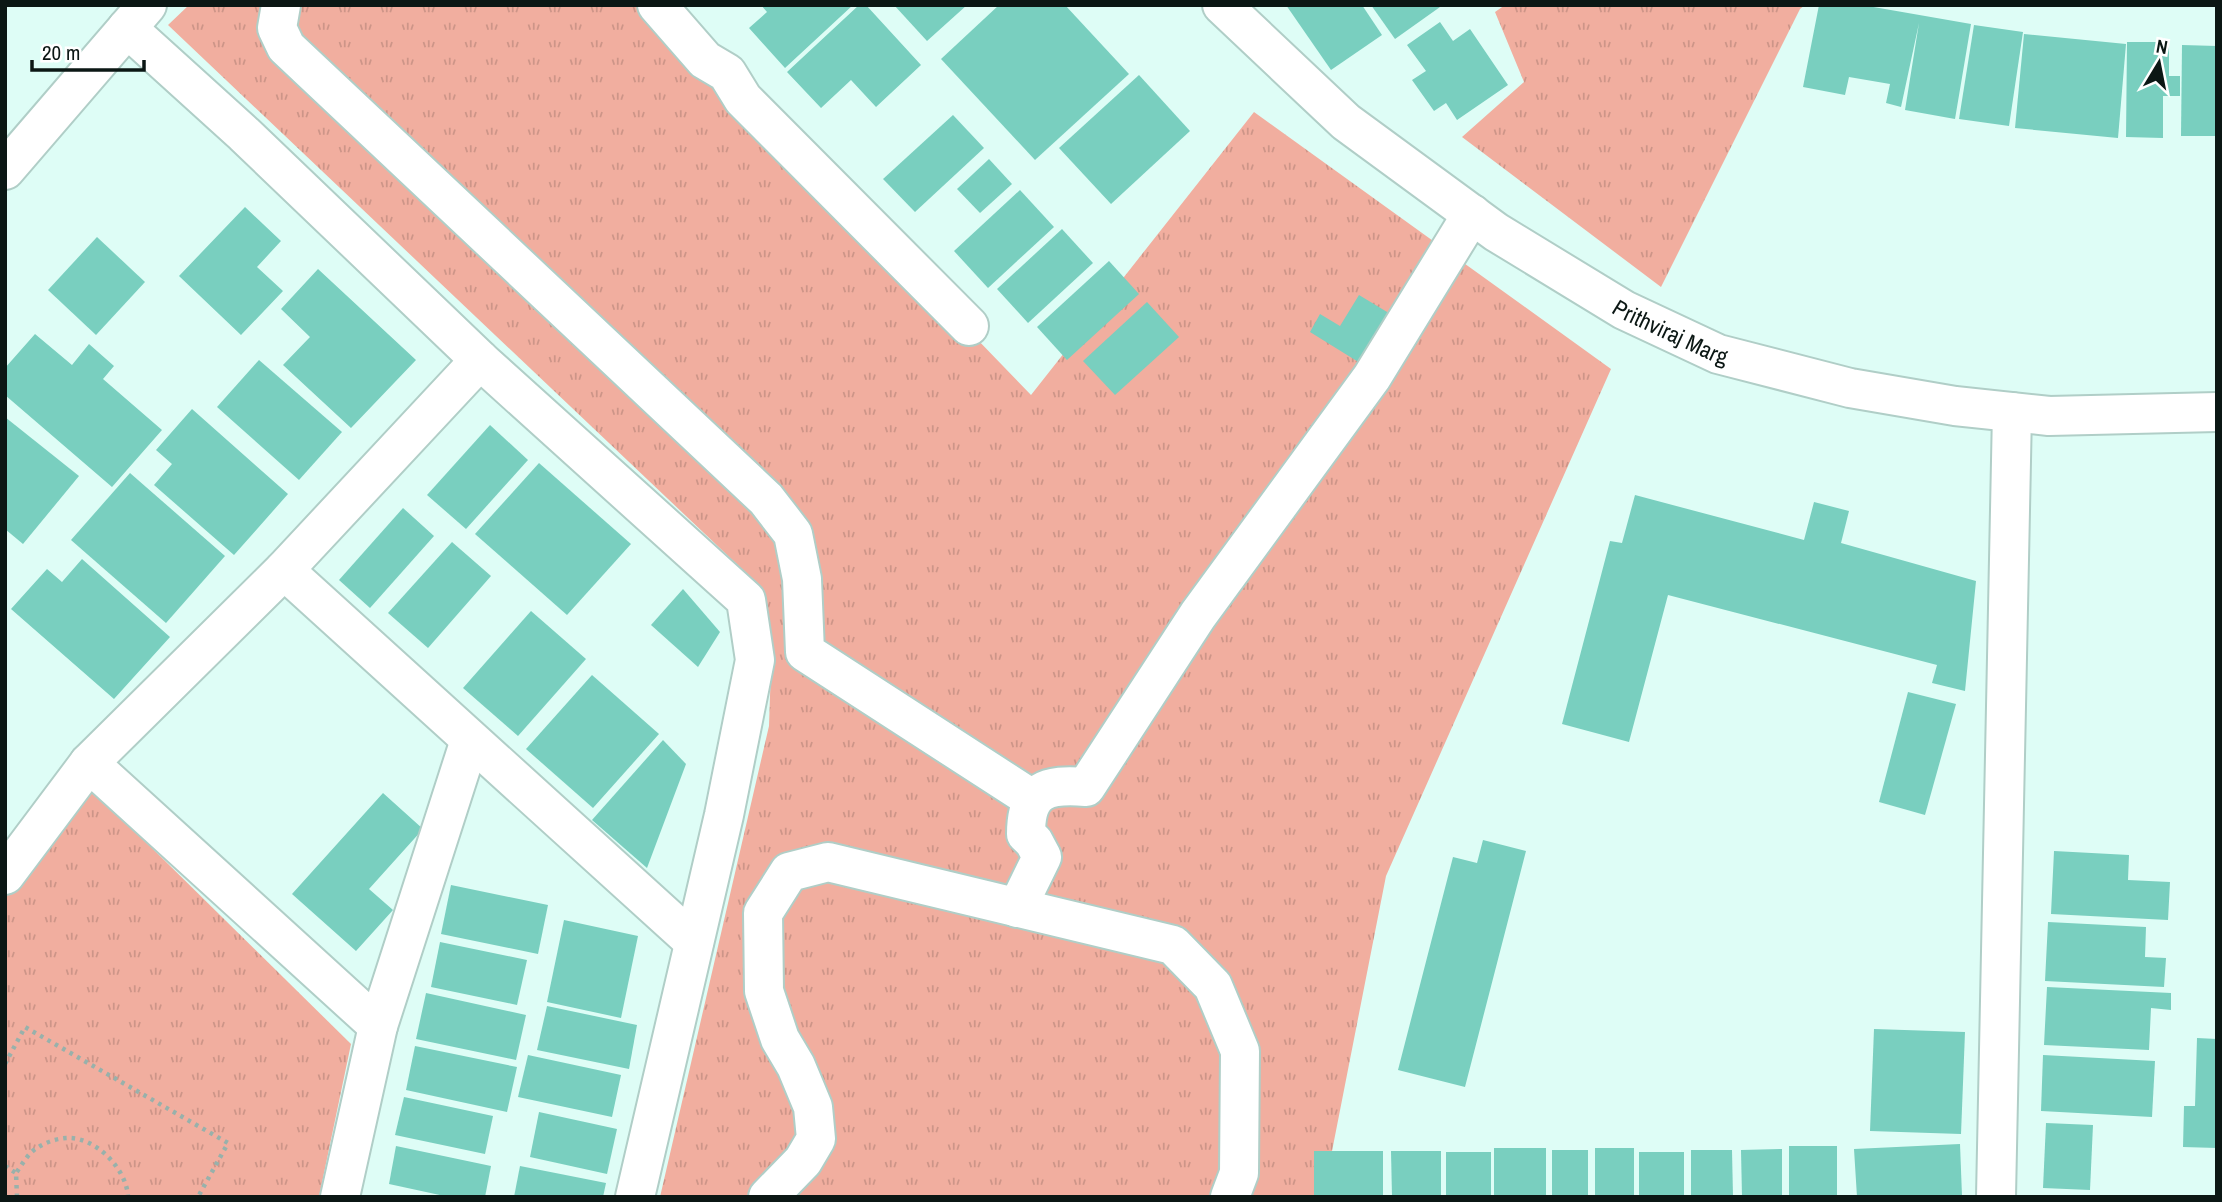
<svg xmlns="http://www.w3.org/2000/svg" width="2222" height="1202" font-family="'Archivo Narrow',sans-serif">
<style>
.park{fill:url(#park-tufts)}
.building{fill:#79cfbf}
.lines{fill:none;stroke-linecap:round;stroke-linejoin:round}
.minor-casing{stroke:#b0cec7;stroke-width:42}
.path{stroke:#98b1ab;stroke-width:4.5;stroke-dasharray:3.5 5;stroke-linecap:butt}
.minor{stroke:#fff;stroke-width:38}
.labels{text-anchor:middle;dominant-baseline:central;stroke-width:5;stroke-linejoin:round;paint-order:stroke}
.street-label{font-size:23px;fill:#0b1714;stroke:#fff}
</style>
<defs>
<pattern id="park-tufts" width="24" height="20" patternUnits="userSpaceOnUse" patternTransform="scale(1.75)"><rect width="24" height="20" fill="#f1ae9f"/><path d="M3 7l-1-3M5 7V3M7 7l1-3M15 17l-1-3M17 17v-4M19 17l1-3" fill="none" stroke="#cd9588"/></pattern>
</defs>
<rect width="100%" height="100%" fill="#defdf6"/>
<!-- park -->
<g class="park">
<path d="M189,5H654L1031,395L1254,112L1611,369L1386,876L1323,1197H660L769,726L772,637L744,571L168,25Z"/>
<path d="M1505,5H1805L1800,9L1661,287L1462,137L1524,82L1495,12Z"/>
<path d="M91,788L351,1044L319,1197H5V889Z"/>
</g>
<!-- building -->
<g class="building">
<path d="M761,5H853L785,68L749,28L767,12Z"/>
<path d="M859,5H866L921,65L876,107L851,80L821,108L787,72Z"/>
<path d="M894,5H967L927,41Z"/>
<path d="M999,5H1065L1129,74L1035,160L941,59Z"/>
<path d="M1286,5H1362L1382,35L1331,70Z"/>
<path d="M1371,5H1438L1440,7L1395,39Z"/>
<path d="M1819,5H1862L1971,24L1955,119L1905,110L1919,23L1901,107L1886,103L1890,84L1849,77L1845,95L1803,87Z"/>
<path d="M1440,22L1453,41L1470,29L1508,85L1457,120L1446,103L1434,111L1412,80L1426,71L1407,45Z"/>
<path d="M1974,25L2023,32L2009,126L1959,119Z"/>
<path d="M2024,34L2126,44L2118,138L2015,128Z"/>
<path d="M2127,42H2169V76H2180V96H2163V138L2126,137Z"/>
<path d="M2182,45L2217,46V136H2181Z"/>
<path d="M1139,75L1190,131L1111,204L1059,148Z"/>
<path d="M953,115L984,148L915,212L883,179Z"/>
<path d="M989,159L1012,184L980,213L957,189Z"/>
<path d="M1020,190L1054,227L988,288L954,251Z"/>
<path d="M245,207L281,241L257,267L283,291L241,335L179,276Z"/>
<path d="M1062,229L1093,263L1028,323L997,289Z"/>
<path d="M97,237L145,282L96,335L48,290Z"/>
<path d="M1109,261L1139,294L1067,360L1037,327Z"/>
<path d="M318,269L416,360L351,428L283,365L310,337L281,309Z"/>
<path d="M1359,295L1402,321L1360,363L1310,332L1320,314L1340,326Z"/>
<path d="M1147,302L1179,337L1115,395L1083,361Z"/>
<path d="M35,334L72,365L89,344L114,366L103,379L162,430L112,487L5,395V368Z"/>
<path d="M259,360L342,432L299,480L217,407Z"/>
<path d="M192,409L288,494L234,555L154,485L172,464L156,450Z"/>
<path d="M5,417L79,476L23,544L5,529Z"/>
<path d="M490,425L528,460L466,529L427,495Z"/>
<path d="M539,463L631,544L567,615L475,534Z"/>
<path d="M130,473L225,556L166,623L71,540Z"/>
<path d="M1635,495L1804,540L1814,502L1849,511L1841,543L1976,581L1965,691L1932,683L1937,665L1668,595L1629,742L1562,724L1610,541L1622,543Z"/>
<path d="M403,508L434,536L370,608L339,580Z"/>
<path d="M452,542L491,576L428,648L388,613Z"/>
<path d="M82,559L170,637L114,699L11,609L47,569L62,582Z"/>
<path d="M683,589L720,632L698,667L651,625Z"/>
<path d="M531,611L586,659L518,736L463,688Z"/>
<path d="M592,675L659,734L593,808L526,749Z"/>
<path d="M1908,692L1956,704L1925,815L1879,802Z"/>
<path d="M663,740L686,764L647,868L592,820Z"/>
<path d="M383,793L423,829L369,889L393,910L356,951L292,894Z"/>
<path d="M1483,840L1526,851L1465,1087L1398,1070L1453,857L1477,863Z"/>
<path d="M2054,851L2129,855L2128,880L2170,882L2168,920L2051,914Z"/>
<path d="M451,885L548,905L538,954L441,934Z"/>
<path d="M564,920L638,936L621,1018L547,1002Z"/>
<path d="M2048,922L2146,927L2145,957L2166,958L2164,987L2045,981Z"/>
<path d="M440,942L527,960L517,1005L431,987Z"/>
<path d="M2047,987L2171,993V1010L2151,1008L2149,1050L2044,1045Z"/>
<path d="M426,993L526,1015L516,1060L416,1039Z"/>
<path d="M547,1006L637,1025L629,1069L537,1050Z"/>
<path d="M1874,1029L1965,1032L1961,1134L1870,1131Z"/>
<path d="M2197,1038L2217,1039V1148L2183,1147L2184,1106H2195Z"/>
<path d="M415,1046L517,1067L507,1112L406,1090Z"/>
<path d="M528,1055L621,1075L612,1117L518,1097Z"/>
<path d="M2043,1055L2155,1061L2152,1117L2041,1111Z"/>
<path d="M404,1097L493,1116L485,1154L395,1135Z"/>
<path d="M539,1112L617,1129L607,1174L530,1157Z"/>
<path d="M2046,1123L2093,1125L2090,1190L2043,1188Z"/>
<path d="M1960,1144L1962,1196L1857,1197L1854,1149Z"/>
<path d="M396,1146L491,1166L485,1197H449L389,1184Z"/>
<rect x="1789" y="1146" width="48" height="51"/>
<rect x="1494" y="1148" width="52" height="49"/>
<rect x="1595" y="1148" width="39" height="49"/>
<path d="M1782,1149V1197H1742L1741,1150Z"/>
<rect x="1552" y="1150" width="36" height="47"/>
<path d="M1691,1150H1732L1733,1197H1691Z"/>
<rect x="1314" y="1151" width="69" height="46"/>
<path d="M1391,1151H1441V1197H1392Z"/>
<rect x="1446" y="1152" width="45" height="45"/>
<rect x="1639" y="1152" width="45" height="45"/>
<path d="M520,1166L606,1183L603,1197H514Z"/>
</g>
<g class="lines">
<defs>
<g id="minor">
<path d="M281,5L277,28L286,47L766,499L793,534L802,579L805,652L1032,799"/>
<path d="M657,5L705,60L727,73L743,99L969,326"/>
<path id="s1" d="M1222,5L1346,122L1496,232L1624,310L1718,354L1850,388L1955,406L2049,416L2217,412"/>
<path d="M127,28L244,134L480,360L746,600L755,660L724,815L635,1197"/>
<path d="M5,170L147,5"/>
<path d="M284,570L694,942"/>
<path d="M89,763L378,1026L340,1197"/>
<path d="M5,875L89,763L284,570L480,360"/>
<path d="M1017,908L1042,857L1034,842L1026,834C1026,789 1046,784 1086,787L1198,615L1372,377L1472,214"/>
<path d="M378,1026L470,740"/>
<path d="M768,1197L803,1161L816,1139L813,1107L796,1066L780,1039L764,991L763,913L789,872L828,862L1173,945L1213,986L1240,1051L1239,1173L1230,1197"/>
<path d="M1996,1197L2012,412"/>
</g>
</defs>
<!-- minor casing -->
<use href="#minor" class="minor-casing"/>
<!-- path -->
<g class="path">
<path d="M5,1064L25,1027L228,1143L198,1197"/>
<path d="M5,1166L16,1173"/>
<path d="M17,1197L16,1173C22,1165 28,1153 37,1148C46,1142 58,1138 69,1138C97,1138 127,1170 128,1197"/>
</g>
<!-- minor -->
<use href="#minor" class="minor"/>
</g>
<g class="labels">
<!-- street labels -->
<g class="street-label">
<text stroke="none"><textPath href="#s1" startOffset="558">Prithviraj Marg</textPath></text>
</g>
</g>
<!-- border -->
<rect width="2222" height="1202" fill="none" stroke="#0b1714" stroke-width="14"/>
<!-- north arrow -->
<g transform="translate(2159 63) rotate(10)" stroke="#ffffff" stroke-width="5" paint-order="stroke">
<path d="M0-5L12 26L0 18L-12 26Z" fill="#0b1714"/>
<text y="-10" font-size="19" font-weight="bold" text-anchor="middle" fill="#0b1714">N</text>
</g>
<!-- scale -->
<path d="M32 60v10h112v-10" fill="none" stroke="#0b1714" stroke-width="3.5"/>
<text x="42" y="60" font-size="21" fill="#0b1714" stroke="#ffffff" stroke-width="5" paint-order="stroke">20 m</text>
</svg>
